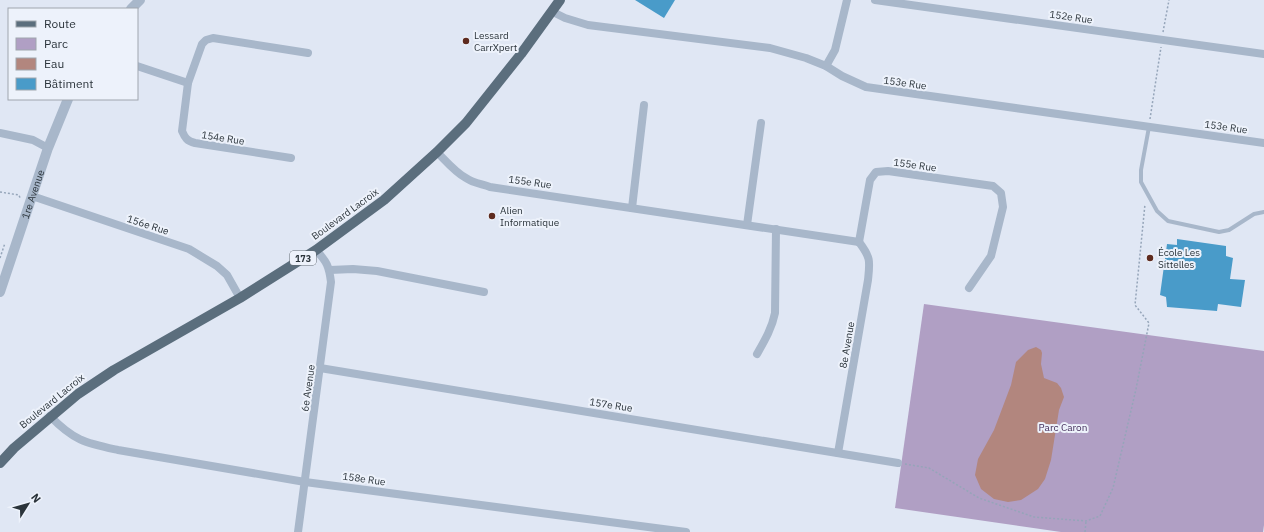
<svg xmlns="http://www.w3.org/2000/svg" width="1264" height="532" font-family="'IBM Plex Sans',sans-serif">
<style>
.green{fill:#b09fc4}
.water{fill:#b2867e}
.building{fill:#499bc9}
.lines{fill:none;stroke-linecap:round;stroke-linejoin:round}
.path{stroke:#95a5b9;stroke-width:1.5;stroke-dasharray:2 2;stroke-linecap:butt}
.service{stroke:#a8b7ca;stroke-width:4}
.minor{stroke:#a8b7ca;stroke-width:8}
.tertiary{stroke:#a8b7ca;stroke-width:10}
.primary{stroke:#5b6e7d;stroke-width:10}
.poi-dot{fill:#5e2a1e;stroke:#edf2fb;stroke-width:1.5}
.labels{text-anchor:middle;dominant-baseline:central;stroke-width:4;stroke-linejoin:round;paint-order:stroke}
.shield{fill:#edf2fb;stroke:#656d75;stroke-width:1}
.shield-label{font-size:9px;font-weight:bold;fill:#2b343b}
.street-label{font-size:10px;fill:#2b343b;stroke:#edf2fb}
.poi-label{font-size:10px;fill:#2b343b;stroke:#edf2fb;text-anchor:start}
.park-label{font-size:10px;fill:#432d5a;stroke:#edf2fb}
</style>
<rect width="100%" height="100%" fill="#e0e7f4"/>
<!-- green -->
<path class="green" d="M924,304L1264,351V525L1263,532H1061L895,508Z"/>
<!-- water -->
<path class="water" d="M1036,347L1041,350L1042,353L1041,364L1044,378L1057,383L1061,388L1064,397L1059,410L1051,460L1045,479L1038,489L1021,500L1008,502L994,499L981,489L975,475L978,459L994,430L1011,385L1016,362L1028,350Z"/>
<!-- building -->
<g class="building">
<path d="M635,0H675L664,18Z"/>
<path d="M1177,239L1226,246V256L1233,258L1230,279L1245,280L1241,307L1218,304L1217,311L1167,307L1166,297L1160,295L1167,244L1177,245Z"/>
</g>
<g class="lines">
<!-- path -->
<g class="path">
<path d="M1163,32L1169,0"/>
<path d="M1150,119L1161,47"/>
<path d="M0,192L19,195L20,198"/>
<path d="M0,258L5,243"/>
<path d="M905,464L929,468L979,498L1034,517L1086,521L1100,516L1113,488L1136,389L1149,323L1135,305L1145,204"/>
<path d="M1085,532L1086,521"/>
</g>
<!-- service -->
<path class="service" d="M1149,127L1141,170V182L1157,211L1168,221L1219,232L1229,230L1254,214L1264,212"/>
<!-- minor -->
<g class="minor">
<path d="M875,0L1264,54"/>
<path d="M553,12L565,18L588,25L770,48L806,58L826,66L842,76L866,87L1264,143"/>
<path d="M137,66L188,83"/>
<path d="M826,66L835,50L847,0"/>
<path d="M0,133L33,140L48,148"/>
<path d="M437,152C446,161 455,172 466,178C473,183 482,184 490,187L859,242"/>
<path d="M291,158L195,143C187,141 185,138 182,131L188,83L202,44L206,40L213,38L308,53"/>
<path d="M32,196L189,249L217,266L227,275L240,298"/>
<path d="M632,208L644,105"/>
<path d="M747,225L761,123"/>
<path d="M859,242L870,180L876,172L888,171L993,186L1001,193L1003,207L991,256L969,288"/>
<path d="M330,270L353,269L377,271L484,292"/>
<path d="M757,354C765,340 772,328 775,313L776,229"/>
<path d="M320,368L898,463"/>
<path d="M50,416C74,441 86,443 118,450L305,482L686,532"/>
<path d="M838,453L868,280C870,261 871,258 859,242"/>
<path d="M298,532L331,282C329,266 327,262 316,250"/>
</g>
<!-- tertiary -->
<g class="tertiary">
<path d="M131,9L140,0"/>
<path id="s1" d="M0,292L48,148L68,99"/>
</g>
<!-- primary -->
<path class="primary" d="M0,463L14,448L78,394L114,370L240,298L316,250L384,200L437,152L466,123L521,54L560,0"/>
</g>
<!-- markers -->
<g class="poi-dot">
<circle cx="466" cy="41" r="4"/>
<circle cx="492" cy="216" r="4"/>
<circle cx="1150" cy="258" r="4"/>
</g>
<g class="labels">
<!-- shield labels -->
<rect class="shield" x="290" y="251" width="26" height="14" rx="3"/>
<g class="shield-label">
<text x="303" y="258">173</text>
</g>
<!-- street labels -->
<g class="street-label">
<text transform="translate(1071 17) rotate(8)">152e Rue</text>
<text transform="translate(905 83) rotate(8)">153e Rue</text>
<text transform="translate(1226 127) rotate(8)">153e Rue</text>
<text transform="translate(223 138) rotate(9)">154e Rue</text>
<text transform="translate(915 165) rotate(8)">155e Rue</text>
<text transform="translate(530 182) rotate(8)">155e Rue</text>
<text stroke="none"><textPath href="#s1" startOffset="103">1re Avenue</textPath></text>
<text transform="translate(345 214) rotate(-36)">Boulevard Lacroix</text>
<text transform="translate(148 225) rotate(18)">156e Rue</text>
<text transform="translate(847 345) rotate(-80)">8e Avenue</text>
<text transform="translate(308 388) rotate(-82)">6e Avenue</text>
<text transform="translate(52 401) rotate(-39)">Boulevard Lacroix</text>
<text transform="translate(611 405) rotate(9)">157e Rue</text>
<text transform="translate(364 479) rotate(8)">158e Rue</text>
</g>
<!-- poi labels -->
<g class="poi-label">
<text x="474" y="35">Lessard<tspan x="474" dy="12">CarrXpert</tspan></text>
<text x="500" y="210">Alien<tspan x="500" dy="12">Informatique</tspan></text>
<text x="1158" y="252">École Les<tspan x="1158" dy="12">Sittelles</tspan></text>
</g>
<!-- park labels -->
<g class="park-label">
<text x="1063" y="427">Parc Caron</text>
</g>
</g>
<!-- legend -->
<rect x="8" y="8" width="130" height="92" fill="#edf2fb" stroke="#9fa6ae"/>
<rect x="16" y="21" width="20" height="6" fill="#5b6e7d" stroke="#9fa6ae"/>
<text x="44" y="28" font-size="12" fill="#2b343b">Route</text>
<rect x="16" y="38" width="20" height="12" fill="#b09fc4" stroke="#9fa6ae"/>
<text x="44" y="48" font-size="12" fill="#2b343b">Parc</text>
<rect x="16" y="58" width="20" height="12" fill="#b2867e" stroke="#9fa6ae"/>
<text x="44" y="68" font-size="12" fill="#2b343b">Eau</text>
<rect x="16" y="78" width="20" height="12" fill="#499bc9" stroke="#9fa6ae"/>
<text x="44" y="88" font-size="12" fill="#2b343b">Bâtiment</text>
<!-- north arrow -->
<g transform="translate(28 504) rotate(53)" stroke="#edf2fb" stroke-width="3" paint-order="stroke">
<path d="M0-3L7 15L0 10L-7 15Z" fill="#2b343b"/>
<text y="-6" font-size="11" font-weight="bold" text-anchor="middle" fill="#2b343b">N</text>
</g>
</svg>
